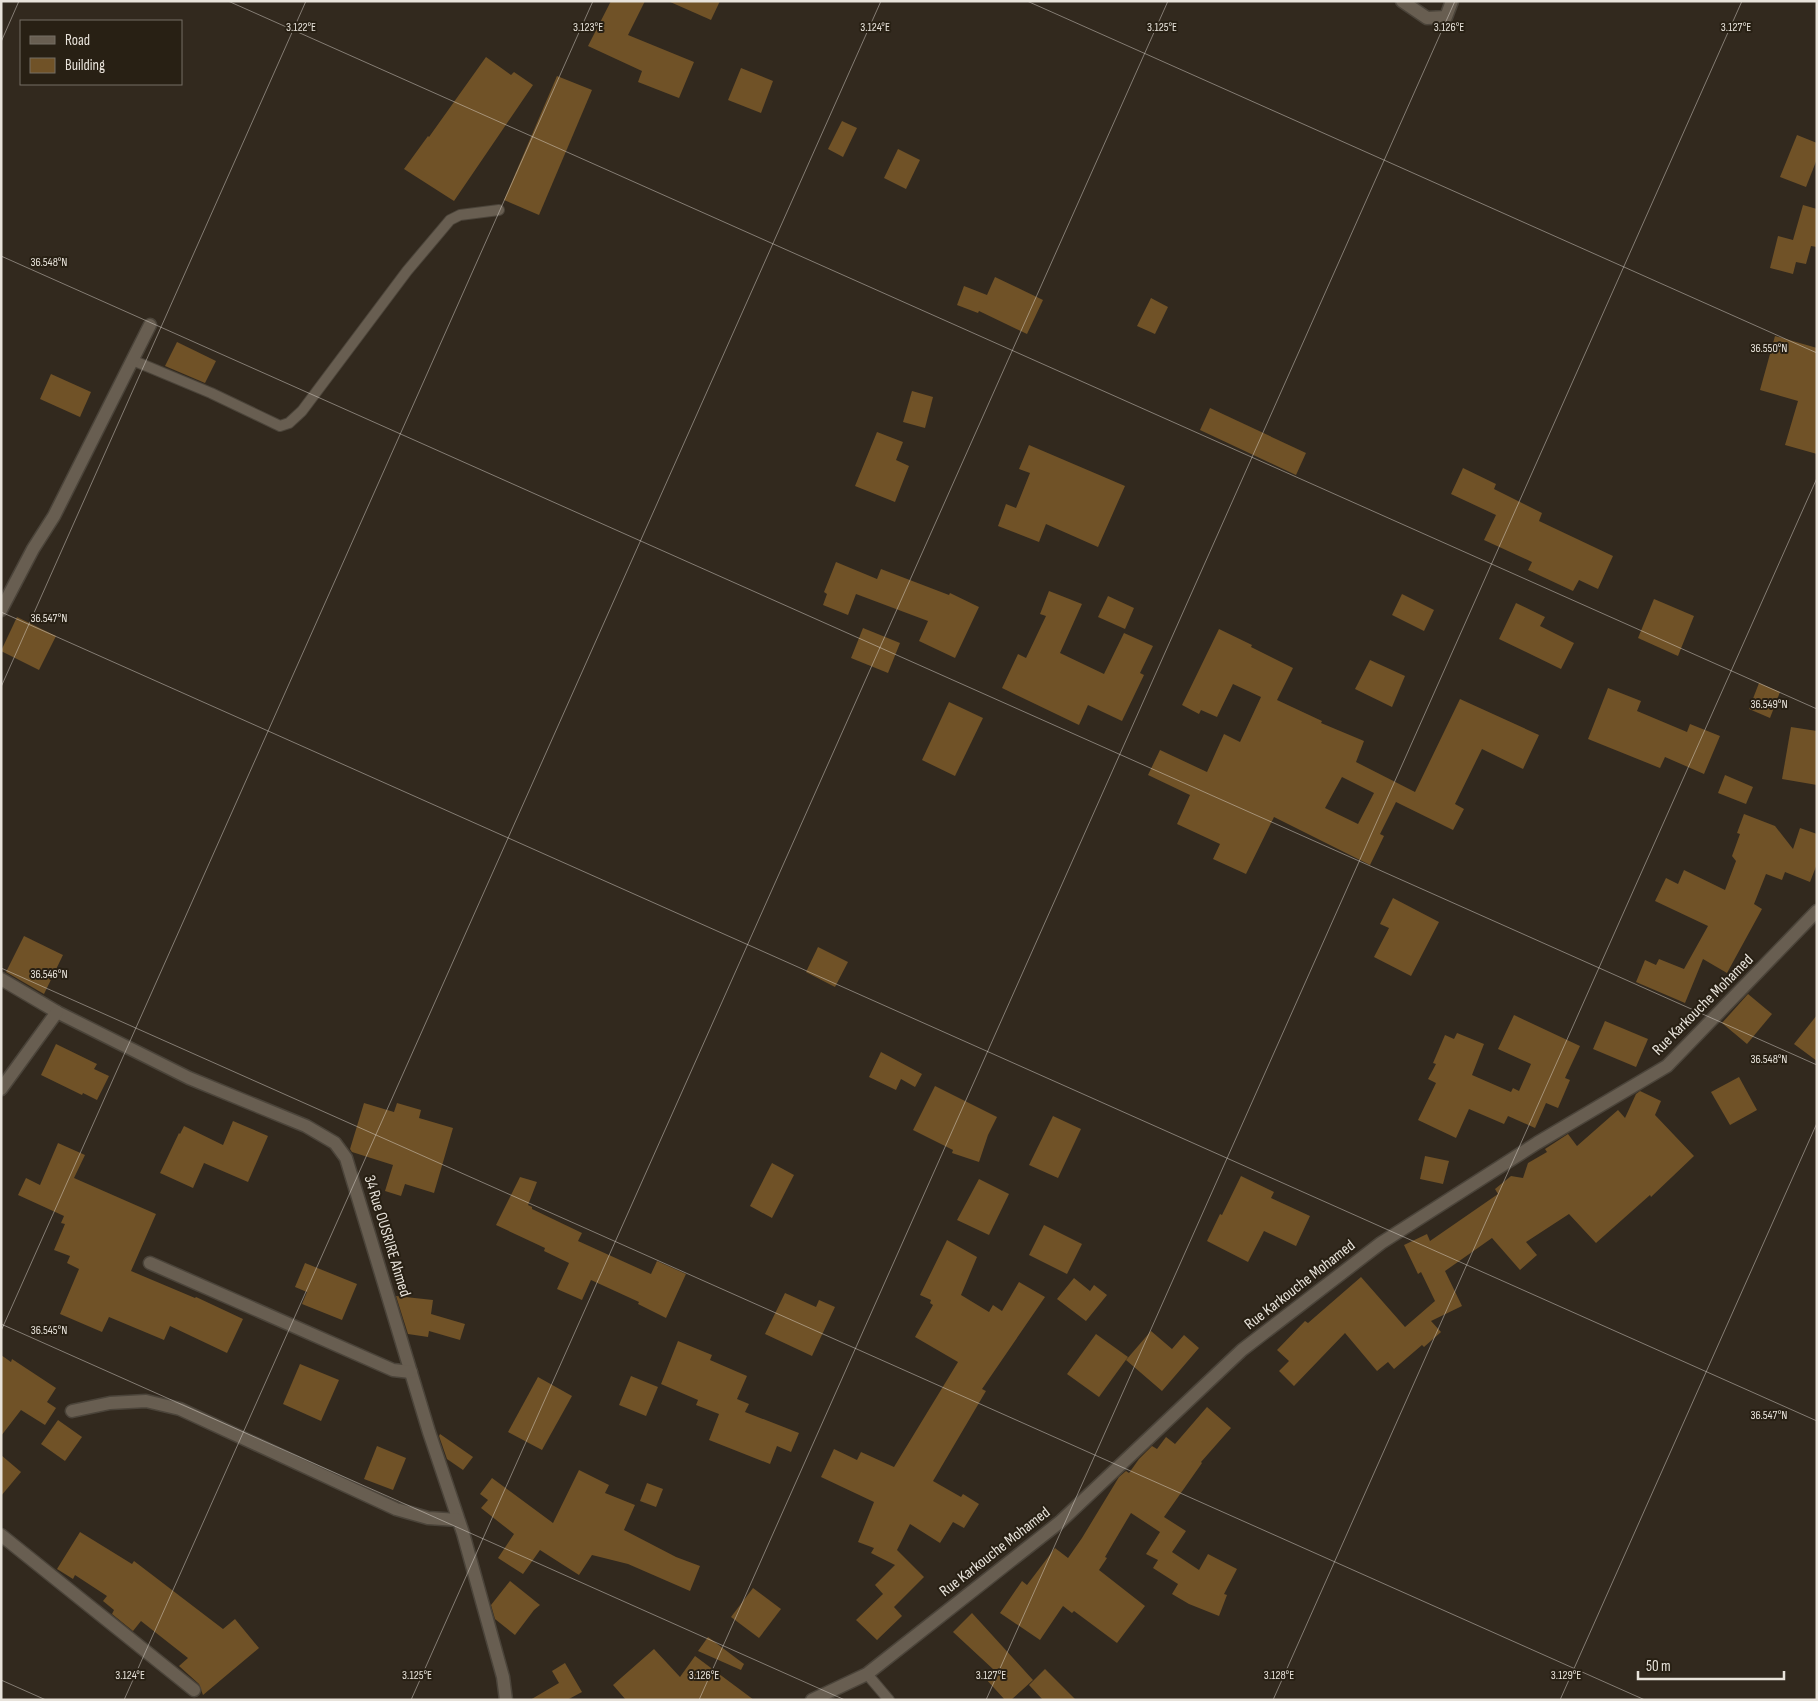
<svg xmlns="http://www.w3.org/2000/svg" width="1818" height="1701" font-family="'Sofia Sans Condensed',sans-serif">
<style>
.building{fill:#705227;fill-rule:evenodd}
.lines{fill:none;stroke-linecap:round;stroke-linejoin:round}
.service-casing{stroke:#4b443a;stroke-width:12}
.minor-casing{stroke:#4b443a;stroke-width:15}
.service{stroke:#685e51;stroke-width:10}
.minor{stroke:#685e51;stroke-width:12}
.ticks{fill:none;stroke:#e8e3db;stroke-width:1;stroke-opacity:0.45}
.labels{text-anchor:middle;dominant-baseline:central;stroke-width:4;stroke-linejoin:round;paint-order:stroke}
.street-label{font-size:16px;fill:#e8e3db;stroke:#282014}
.ticks-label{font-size:12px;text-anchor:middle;fill:#e8e3db;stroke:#282014;stroke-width:4;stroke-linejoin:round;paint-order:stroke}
</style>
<rect width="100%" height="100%" fill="#32291e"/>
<!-- building -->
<g class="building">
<path d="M611,1H645L628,35L694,62L679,98L638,82L642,71L588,46Z"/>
<path d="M668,1H720L711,20Z"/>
<path d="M486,57L511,75L514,72L533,85L454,201L404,169L428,136L429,137Z"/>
<path d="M741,68L773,81L761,113L728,100Z"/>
<path d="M557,76L592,90L539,215L504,200Z"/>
<path d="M842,121L857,128L843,157L828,149Z"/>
<path d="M1797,135L1817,143V159L1806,187L1780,177Z"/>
<path d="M898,149L920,160L906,189L884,178Z"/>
<path d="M1803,205L1817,209V247L1811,246L1806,264L1796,262L1793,274L1770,268L1778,236L1793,240Z"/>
<path d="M995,277L1043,300L1027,334L979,311L978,313L957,305L964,286L987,295Z"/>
<path d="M1151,298L1168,307L1155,334L1137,326Z"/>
<path d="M1775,336L1817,348V454L1785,445L1798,401L1760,390Z"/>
<path d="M177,342L216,361L205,383L165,366Z"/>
<path d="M51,374L91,392L80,417L40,399Z"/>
<path d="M912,391L933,397L925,428L903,422Z"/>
<path d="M1210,408L1306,453L1296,475L1200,430Z"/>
<path d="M877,432L903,442L896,460L909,466L895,502L855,486Z"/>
<path d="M1029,445L1125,486L1098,547L1046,524L1039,542L998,526L1006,504L1016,508L1030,473L1019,469Z"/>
<path d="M1463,468L1496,484L1494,489L1542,513L1539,521L1613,556L1598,589L1579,580L1573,591L1528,570L1532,562L1484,540L1496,515L1451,494Z"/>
<path d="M836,562L877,579L881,569L949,595L950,593L979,607L955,658L919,641L928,621L856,594L848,615L823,605L827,594L824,592Z"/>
<path d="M1049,591L1082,604L1060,653L1104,674L1124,633L1153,646L1140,673L1144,675L1122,721L1088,705L1079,725L1002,688L1018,654L1026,658L1046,616L1040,614Z"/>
<path d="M1402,594L1434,610L1424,631L1392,615Z"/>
<path d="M1108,596L1134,608L1125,629L1098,617Z"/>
<path d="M1654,599L1694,616L1678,656L1638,638Z"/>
<path d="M1516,603L1545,617L1540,626L1574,643L1561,669L1499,639Z"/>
<path d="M17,617L56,636L39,670L1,651Z"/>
<path d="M863,628L900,643L888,673L851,658Z"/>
<path d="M1219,629L1252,645L1251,647L1293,668L1277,700L1322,721L1321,723L1364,741L1356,762L1415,792L1460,699L1539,735L1523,769L1482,749L1455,804L1464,809L1453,830L1396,802L1380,834L1384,836L1370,865L1274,817L1246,874L1213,859L1220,844L1177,824L1190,795L1148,775L1160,750L1207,772L1224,734L1240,742L1261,697L1233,684L1217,717L1201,710L1199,714L1182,705ZM1342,777L1374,793L1358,824L1325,808Z"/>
<path d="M1370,660L1405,676L1392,707L1355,689Z"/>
<path d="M1759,683L1780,692L1770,718L1749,709Z"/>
<path d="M1608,688L1641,701L1637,711L1687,732L1690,724L1720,736L1704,774L1665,757L1660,768L1588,739Z"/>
<path d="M949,702L983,718L955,776L922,760Z"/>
<path d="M1791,727L1817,731V785L1782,779Z"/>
<path d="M1725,775L1753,787L1746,804L1718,793Z"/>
<path d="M1744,814L1775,826L1793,849L1800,828L1817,834V864L1810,882L1785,872L1782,880L1766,874L1754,904L1762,909L1727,973L1703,959L1685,1003L1636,982L1645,960L1656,965L1659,959L1684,969L1708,926L1655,901L1666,878L1678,884L1684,870L1725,890L1736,861L1732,856L1740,834L1737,833Z"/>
<path d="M1393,898L1439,922L1411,976L1374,957L1389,928L1380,924Z"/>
<path d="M24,936L63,955L44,994L6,972Z"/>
<path d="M818,947L848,962L835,987L806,972Z"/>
<path d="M1748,994L1772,1014L1747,1044L1722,1023Z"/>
<path d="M1514,1015L1580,1046L1565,1078L1570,1080L1558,1108L1546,1103L1535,1128L1508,1116L1504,1124L1469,1109L1456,1138L1418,1120L1436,1083L1428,1079L1436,1064L1433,1063L1445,1035L1454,1039L1457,1033L1484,1044L1472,1075L1511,1092L1513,1088L1519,1091L1531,1064L1498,1049Z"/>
<path d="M1817,1015V1061L1794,1044Z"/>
<path d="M1605,1021L1648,1039L1636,1067L1593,1049Z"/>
<path d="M56,1044L97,1064L94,1069L109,1076L97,1100L83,1093L82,1095L41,1075Z"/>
<path d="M881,1052L922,1074L915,1087L901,1079L896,1090L869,1077Z"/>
<path d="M1739,1077L1757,1110L1730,1125L1711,1092Z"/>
<path d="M935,1086L997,1117L988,1135L979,1162L952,1153L953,1150L913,1130Z"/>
<path d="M1640,1091L1661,1101L1655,1115L1694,1156L1651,1197L1650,1195L1596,1243L1569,1214L1526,1242L1537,1255L1520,1270L1492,1238L1445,1271L1462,1306L1431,1321L1441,1332L1424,1347L1422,1345L1394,1369L1388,1362L1377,1371L1345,1333L1294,1386L1279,1371L1289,1361L1277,1350L1305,1321L1308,1323L1361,1277L1405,1327L1435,1301L1421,1272L1418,1274L1404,1245L1427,1234L1430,1241L1498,1194L1495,1189L1511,1176L1523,1178L1528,1163L1547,1152L1545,1149L1568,1134L1577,1146L1618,1110L1625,1118L1636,1094Z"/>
<path d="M364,1103L394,1112L397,1103L421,1110L419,1118L453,1128L434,1193L405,1184L401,1196L385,1191L393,1165L352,1152L350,1149Z"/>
<path d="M1053,1116L1081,1129L1058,1178L1029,1165Z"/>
<path d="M233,1121L268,1136L248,1182L204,1163L193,1188L160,1173L179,1133L180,1134L184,1126L223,1145Z"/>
<path d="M58,1143L85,1155L74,1178L156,1214L131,1271L195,1298L196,1297L243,1319L227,1353L170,1326L164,1340L109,1317L102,1332L60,1314L79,1269L67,1263L70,1256L54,1250L65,1224L61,1223L64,1216L18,1195L26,1178L40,1185Z"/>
<path d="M1425,1156L1449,1161L1443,1184L1420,1179Z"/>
<path d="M772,1163L794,1175L772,1218L750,1206Z"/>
<path d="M1241,1176L1274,1192L1271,1198L1310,1216L1296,1246L1264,1231L1248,1262L1207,1241L1220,1214L1222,1215Z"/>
<path d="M520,1177L537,1182L528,1205L532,1207V1209L582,1233L578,1241L651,1274L657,1261L686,1274L666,1318L638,1304L639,1302L591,1280L582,1300L557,1289L569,1263L544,1251L545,1248L496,1225Z"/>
<path d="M979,1179L1009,1194L989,1235L957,1220Z"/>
<path d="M1044,1225L1082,1244L1067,1274L1029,1255Z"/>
<path d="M947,1240L977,1257L961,1295L989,1312L993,1305L1002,1311L1019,1282L1045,1297L982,1389L986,1391L933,1481L961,1497L963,1494L979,1504L964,1528L953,1522L940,1543L910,1524L897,1550L924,1577L894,1607L902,1616L877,1640L856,1620L883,1594L875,1585L895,1565L871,1553L874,1548L858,1542L874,1502L821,1477L834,1449L857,1460L861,1452L894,1467L958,1362L915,1337L933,1305L930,1303L931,1300L920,1295Z"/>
<path d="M305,1263L357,1284L342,1320L302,1304L307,1292L295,1287Z"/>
<path d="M1074,1278L1090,1291L1094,1285L1107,1295L1086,1321L1057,1299Z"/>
<path d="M785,1293L816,1307L819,1300L835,1307L812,1356L765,1334Z"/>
<path d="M396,1296L433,1300L431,1314L465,1324L460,1340L429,1331L428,1337L408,1334Z"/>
<path d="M1151,1331L1172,1349L1184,1335L1199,1348L1162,1391L1126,1360Z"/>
<path d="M1096,1334L1128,1357L1099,1397L1067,1374Z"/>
<path d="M678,1341L712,1355L710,1360L747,1376L737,1399L749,1404L745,1412L799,1433L791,1452L777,1446L770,1464L709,1440L719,1414L696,1405L698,1400L661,1384Z"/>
<path d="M1,1355L11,1362L12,1359L56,1388L47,1402L56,1408L45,1425L21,1410L1,1436Z"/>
<path d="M300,1364L339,1380L321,1421L283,1404Z"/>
<path d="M631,1376L658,1387L646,1416L619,1405Z"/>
<path d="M538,1377L572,1396L542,1450L508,1432Z"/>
<path d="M1207,1407L1231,1428L1201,1462L1202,1463L1164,1517L1186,1531L1172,1552L1199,1570L1208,1554L1237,1569L1224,1594L1227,1595L1219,1616L1189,1604L1172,1594L1178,1584L1153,1568L1158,1560L1146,1554L1160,1532L1131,1513L1105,1557L1107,1558L1099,1570L1145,1606L1117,1643L1074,1611L1072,1613L1063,1606L1040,1640L1000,1613L1022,1581L1027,1585L1055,1548L1068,1558L1082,1538L1119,1477L1126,1471L1129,1473L1139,1459L1152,1446L1157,1449L1166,1437L1175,1444Z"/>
<path d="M58,1420L82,1437L65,1461L41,1444Z"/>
<path d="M440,1434L473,1457L463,1470L447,1459L439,1436Z"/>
<path d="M377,1446L406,1458L393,1490L364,1479Z"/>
<path d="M1,1455L21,1472L1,1496Z"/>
<path d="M579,1470L609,1485L605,1493L635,1505L624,1530L676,1557L700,1566L690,1591L628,1564L592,1555L579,1575L540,1550L523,1574L498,1558L514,1534L481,1508L488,1500L480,1494L492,1478L553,1523Z"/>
<path d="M647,1483L663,1489L656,1507L640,1501Z"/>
<path d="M80,1532L132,1564L134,1561L223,1629L235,1619L259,1648L203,1695L199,1684L179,1666L188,1658L141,1621L133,1631L112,1614L114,1610L103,1601L107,1596L75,1575L73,1579L57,1569Z"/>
<path d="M510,1581L540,1605L534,1610L515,1635L495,1619L491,1605Z"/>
<path d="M753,1588L781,1609L759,1638L731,1617Z"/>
<path d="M972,1613L1033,1680L1011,1700H1005L985,1678L994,1670L953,1632Z"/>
<path d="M708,1637L744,1664L741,1670L698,1651Z"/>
<path d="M654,1649L680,1677L695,1656L754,1700H626L613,1685Z"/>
<path d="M565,1663L582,1692L567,1700H530L559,1683L552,1671Z"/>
<path d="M1045,1669L1076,1700H1043L1029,1685Z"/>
</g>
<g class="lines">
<defs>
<g id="service">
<path d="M132,360L211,393L280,426L289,423L302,411L407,271L450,220L460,215L499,210"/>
<path d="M867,1674L889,1700"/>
</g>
<g id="minor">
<path d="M1402,1L1427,18L1446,17L1452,1"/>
<path d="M1,610L33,549L54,516L150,325"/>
<path d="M1,979L57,1012L189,1078L306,1126L335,1143L346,1158L429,1432L463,1533L503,1677L506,1700"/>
<path d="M1,1089L57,1012"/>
<path d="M150,1263L393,1370L411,1372"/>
<path d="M72,1411L110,1403L146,1401L180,1409L396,1509L428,1518L458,1520"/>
<path d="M1,1535L194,1690"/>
<path d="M812,1700L867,1674L1060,1522L1242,1350L1381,1243L1537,1143L1667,1066L1817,911"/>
</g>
</defs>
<!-- service casing -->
<use href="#service" class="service-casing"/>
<!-- minor casing -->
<use href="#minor" class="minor-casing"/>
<!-- service -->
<use href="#service" class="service"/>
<!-- minor -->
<use href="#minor" class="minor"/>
</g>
<!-- ticks -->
<path class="ticks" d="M228,1L1817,709M1027,1L1817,353M1,42L19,1M1,256L1817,1065M1,612L1817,1421M1,687L306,1M1,968L1645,1700M1,1324L845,1700M1,1331L593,1M1,1680L46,1700M124,1700L881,1M411,1700L1168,1M699,1700L1455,1M986,1700L1742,1M1273,1700L1817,478M1560,1700L1817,1123"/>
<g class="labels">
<!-- street labels -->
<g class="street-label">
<text transform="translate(1703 1005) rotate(-45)">Rue Karkouche Mohamed</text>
<text transform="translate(387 1236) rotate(73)">34 Rue OUSRIRE Ahmed</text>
<text transform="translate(1300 1285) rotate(-38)">Rue Karkouche Mohamed</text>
<text transform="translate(995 1552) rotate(-38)">Rue Karkouche Mohamed</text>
</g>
</g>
<g class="ticks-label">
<text x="301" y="31">3.122°E</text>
<text x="588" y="31">3.123°E</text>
<text x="875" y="31">3.124°E</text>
<text x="1162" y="31">3.125°E</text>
<text x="1449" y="31">3.126°E</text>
<text x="1736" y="31">3.127°E</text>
<text x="49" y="266">36.548°N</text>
<text x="1769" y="352">36.550°N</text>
<text x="49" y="622">36.547°N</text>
<text x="1769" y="708">36.549°N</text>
<text x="49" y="978">36.546°N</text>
<text x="1769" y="1063">36.548°N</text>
<text x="49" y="1334">36.545°N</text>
<text x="1769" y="1419">36.547°N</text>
<text x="130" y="1679">3.124°E</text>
<text x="417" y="1679">3.125°E</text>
<text x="704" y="1679">3.126°E</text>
<text x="991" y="1679">3.127°E</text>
<text x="1279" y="1679">3.128°E</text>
<text x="1566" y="1679">3.129°E</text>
</g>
<!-- border -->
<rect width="1818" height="1701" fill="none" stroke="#e8e3db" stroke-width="5"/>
<!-- legend -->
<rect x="20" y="20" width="162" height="65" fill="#282014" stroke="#756e64"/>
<rect x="30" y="36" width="25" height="8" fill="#685e51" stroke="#756e64"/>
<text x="65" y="45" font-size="15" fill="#e8e3db">Road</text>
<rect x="30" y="58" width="25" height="15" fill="#705227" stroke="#756e64"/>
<text x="65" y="70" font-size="15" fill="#e8e3db">Building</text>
<!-- scale -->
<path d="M1638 1671v8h146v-8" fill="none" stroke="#e8e3db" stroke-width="2.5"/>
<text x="1646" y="1671" font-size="15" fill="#e8e3db" stroke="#282014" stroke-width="4" paint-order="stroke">50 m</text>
</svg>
